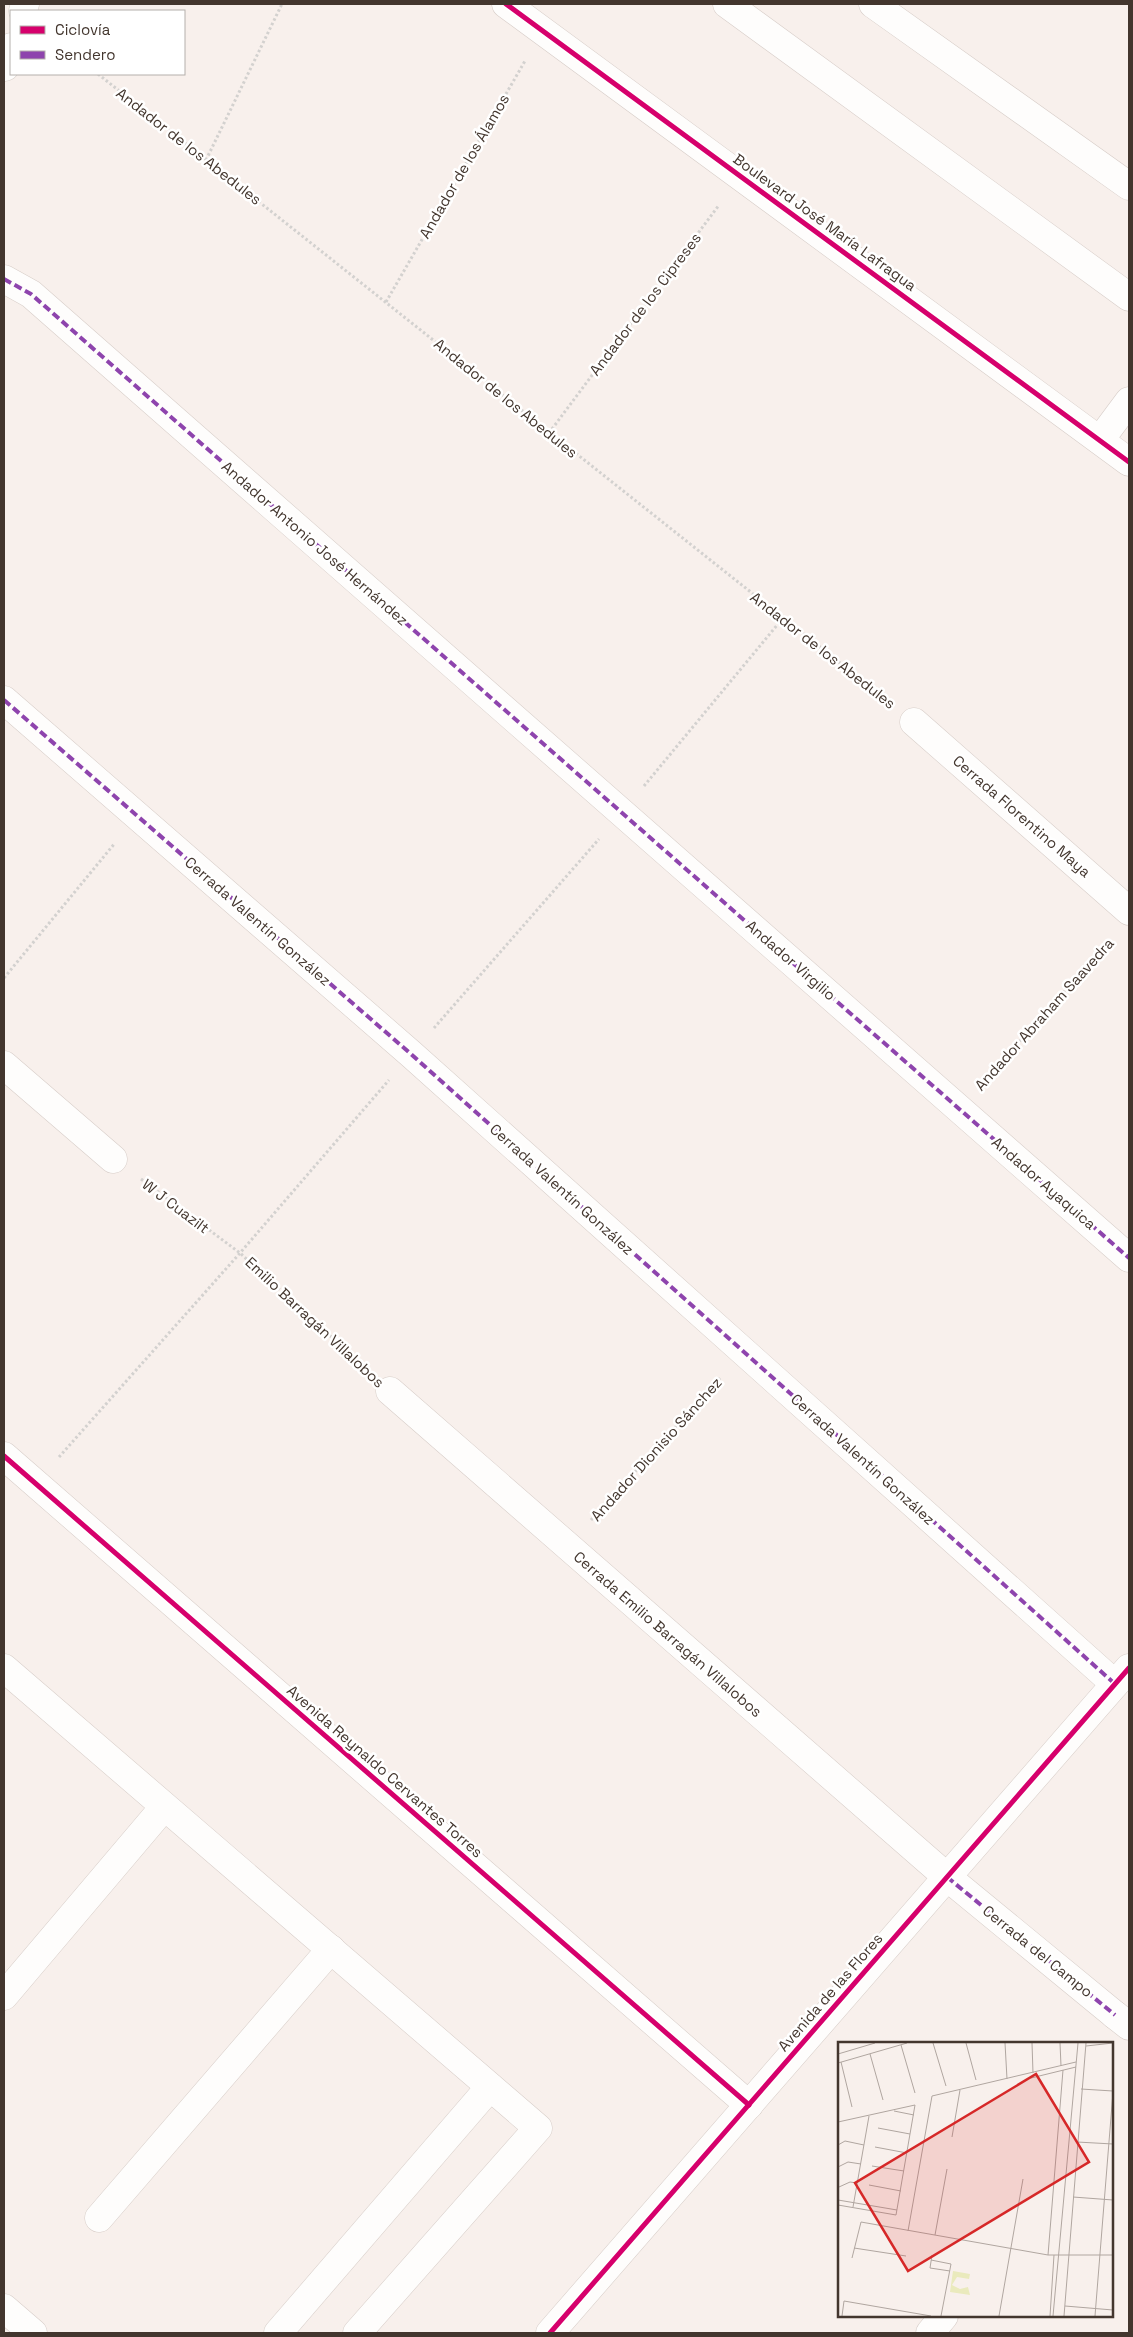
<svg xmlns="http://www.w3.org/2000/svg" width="1133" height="2337" font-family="'Space Grotesk',sans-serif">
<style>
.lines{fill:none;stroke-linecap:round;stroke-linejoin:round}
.pedestrian-casing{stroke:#d7cdc8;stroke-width:29}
.minor-casing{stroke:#d7cdc8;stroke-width:29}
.secondary-casing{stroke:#d7cdc8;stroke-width:29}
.path{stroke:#d3d1cf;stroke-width:3;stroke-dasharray:2.5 2.5;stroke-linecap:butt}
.pedestrian{stroke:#fefdfc;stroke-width:28}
.minor{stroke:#fefdfc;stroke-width:28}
.secondary{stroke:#fefdfc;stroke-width:28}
.quiet{stroke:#8e44ad;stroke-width:4;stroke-dasharray:8 4;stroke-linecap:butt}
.cycleway-casing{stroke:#fff;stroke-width:8}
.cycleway{stroke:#d6006c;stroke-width:5}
.labels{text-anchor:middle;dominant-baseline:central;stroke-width:5;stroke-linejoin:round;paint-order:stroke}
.street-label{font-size:15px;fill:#43362e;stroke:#fff}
.inset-road{fill:none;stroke:#b0a6a0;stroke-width:1}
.view{fill:#d62828;fill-opacity:0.15;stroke:#d62828;stroke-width:2.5}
.inset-edge{fill:none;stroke:#43362e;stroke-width:2.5}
</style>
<rect width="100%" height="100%" fill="#f8f0ec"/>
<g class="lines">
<defs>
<g id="pedestrian">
<path d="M4,279L31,294L1129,1258"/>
<path d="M4,700L411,1054L1115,1684"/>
<path d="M947,1877L1115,2015"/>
</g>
<g id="minor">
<path d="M506,4L1129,462"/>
<path d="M23,11L25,4"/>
<path d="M5,67L11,47"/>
<path d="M1100,440L1129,401"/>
<path d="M914,722L1129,911"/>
<path d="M4,1065L113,1159"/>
<path d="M390,1391L947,1877"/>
<path d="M4,1456L749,2105"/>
<path d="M4,1668L538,2128L357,2333"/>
<path d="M4,1996L164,1807"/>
<path d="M1115,2015L1129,2026"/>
<path d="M99,2218L331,1949"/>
<path d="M4,2308L33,2333"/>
<path d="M278,2333L490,2087"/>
<path d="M550,2333L1129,1668"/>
<path d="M930,2333L944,2316"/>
</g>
<g id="secondary">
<path d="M727,4L1129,297"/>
<path d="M873,4L1129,186"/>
</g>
</defs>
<!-- pedestrian casing -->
<use href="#pedestrian" class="pedestrian-casing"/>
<!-- minor casing -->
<use href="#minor" class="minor-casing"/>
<!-- secondary casing -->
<use href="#secondary" class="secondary-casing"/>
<!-- path -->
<g class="path">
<path d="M98,74L888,701"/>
<path d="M206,160L282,4"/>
<path d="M386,302L525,61"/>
<path d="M549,433L719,205"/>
<path d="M644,786L783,618"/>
<path d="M4,978L115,843"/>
<path d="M434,1028L599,839"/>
<path d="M983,1082L1111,940"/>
<path d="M141,1179L240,1253L365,1368"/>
<path d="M59,1457L240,1253L389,1080"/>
<path d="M591,1520L720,1378"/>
</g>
<!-- pedestrian -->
<use href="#pedestrian" class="pedestrian"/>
<!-- minor -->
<use href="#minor" class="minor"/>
<!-- secondary -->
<use href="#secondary" class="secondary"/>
<!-- quiet -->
<g class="quiet">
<path d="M4,279L31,294L1129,1258"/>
<path d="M4,700L411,1054L1115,1684"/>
<path d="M947,1877L1115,2015"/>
</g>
<defs>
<g id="cycleway">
<path d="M506,4L1129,462"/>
<path d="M4,1456L749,2105"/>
<path d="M550,2333L1129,1668"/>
</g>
</defs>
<!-- cycleway casing -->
<use href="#cycleway" class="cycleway-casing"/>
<!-- cycleway -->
<use href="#cycleway" class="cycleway"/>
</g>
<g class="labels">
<!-- street labels -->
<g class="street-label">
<text transform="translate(189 146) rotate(38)">Andador de los Abedules</text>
<text transform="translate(464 166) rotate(-60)">Andador de los Álamos</text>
<text transform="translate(825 222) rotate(36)">Boulevard José María Lafragua</text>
<text transform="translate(645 304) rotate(-53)">Andador de los Cipreses</text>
<text transform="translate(506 398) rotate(39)">Andador de los Abedules</text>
<text transform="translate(315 543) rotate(41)">Andador Antonio José Hernández</text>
<text transform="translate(823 650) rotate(38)">Andador de los Abedules</text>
<text transform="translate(1022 816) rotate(41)">Cerrada Florentino Maya</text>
<text transform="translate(258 921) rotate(41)">Cerrada Valentín González</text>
<text transform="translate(791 960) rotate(41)">Andador Virgilio</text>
<text transform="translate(1044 1014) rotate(-48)">Andador Abraham Saavedra</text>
<text transform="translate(1044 1183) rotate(41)">Andador Ayaquica</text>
<text transform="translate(562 1189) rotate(42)">Cerrada Valentín González</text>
<text transform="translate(176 1206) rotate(37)">W J Cuazilt</text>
<text transform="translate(315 1322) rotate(43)">Emilio Barragán Villalobos</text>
<text transform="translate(656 1449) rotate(-48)">Andador Dionisio Sánchez</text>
<text transform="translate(863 1459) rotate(42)">Cerrada Valentín González</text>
<text transform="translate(668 1634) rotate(41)">Cerrada Emilio Barragán Villalobos</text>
<text transform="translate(385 1771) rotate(41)">Avenida Reynaldo Cervantes Torres</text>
<text transform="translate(1038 1951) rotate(39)">Cerrada del Campo</text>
<text transform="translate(830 1992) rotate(-49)">Avenida de las Flores</text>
</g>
</g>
<!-- overview -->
<g transform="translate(838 2042)">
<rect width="275" height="275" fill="#f8f0ec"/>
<path d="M115,229L132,232L131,237L119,235L114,243L122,247L130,245L132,253L112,250Z" fill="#eaeabd"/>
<path class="inset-road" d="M95,1L108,44M128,1L138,38M167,1L169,37M194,1L195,31M222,1L223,24M63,3L77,51M248,4L275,1M0,12L37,1M32,12L45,58M3,20L14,65M0,21L69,1M193,36L238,25M243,47L275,49M56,69L76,73M0,80L77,63L58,173L0,163M40,86L72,92M114,95L122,48M239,100L275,102M0,103L7,99L26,103M37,105L69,111M34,124L66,129M0,125L10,120L23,122M31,143L63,149M1,145L12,140L19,141M235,155L275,158M0,158L59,168M15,165L31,74M70,189L94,54L238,20M97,193L109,127M16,206L68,214M94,213L92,226L112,229M210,213L225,28M14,216L23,180L210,213H275M93,218L113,222L103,274M227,264L275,268M4,274L6,259L93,274M161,274L185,137M212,274L216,213M215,274L240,1M226,274L248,1M257,274L275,50"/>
<path class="view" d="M198,32L251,120L70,229L17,141Z"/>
<rect width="275" height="275" class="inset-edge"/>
</g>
<!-- border -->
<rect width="1133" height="2337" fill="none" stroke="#43362e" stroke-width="10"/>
<!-- legend -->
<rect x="10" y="10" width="175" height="65" fill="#ffffff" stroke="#b4afab"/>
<rect x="20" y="26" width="25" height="8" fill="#d6006c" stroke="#b4afab"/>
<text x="55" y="35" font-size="15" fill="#43362e">Ciclovía</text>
<rect x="20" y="51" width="25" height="8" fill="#8e44ad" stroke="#b4afab"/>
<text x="55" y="60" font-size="15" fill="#43362e">Sendero</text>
</svg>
